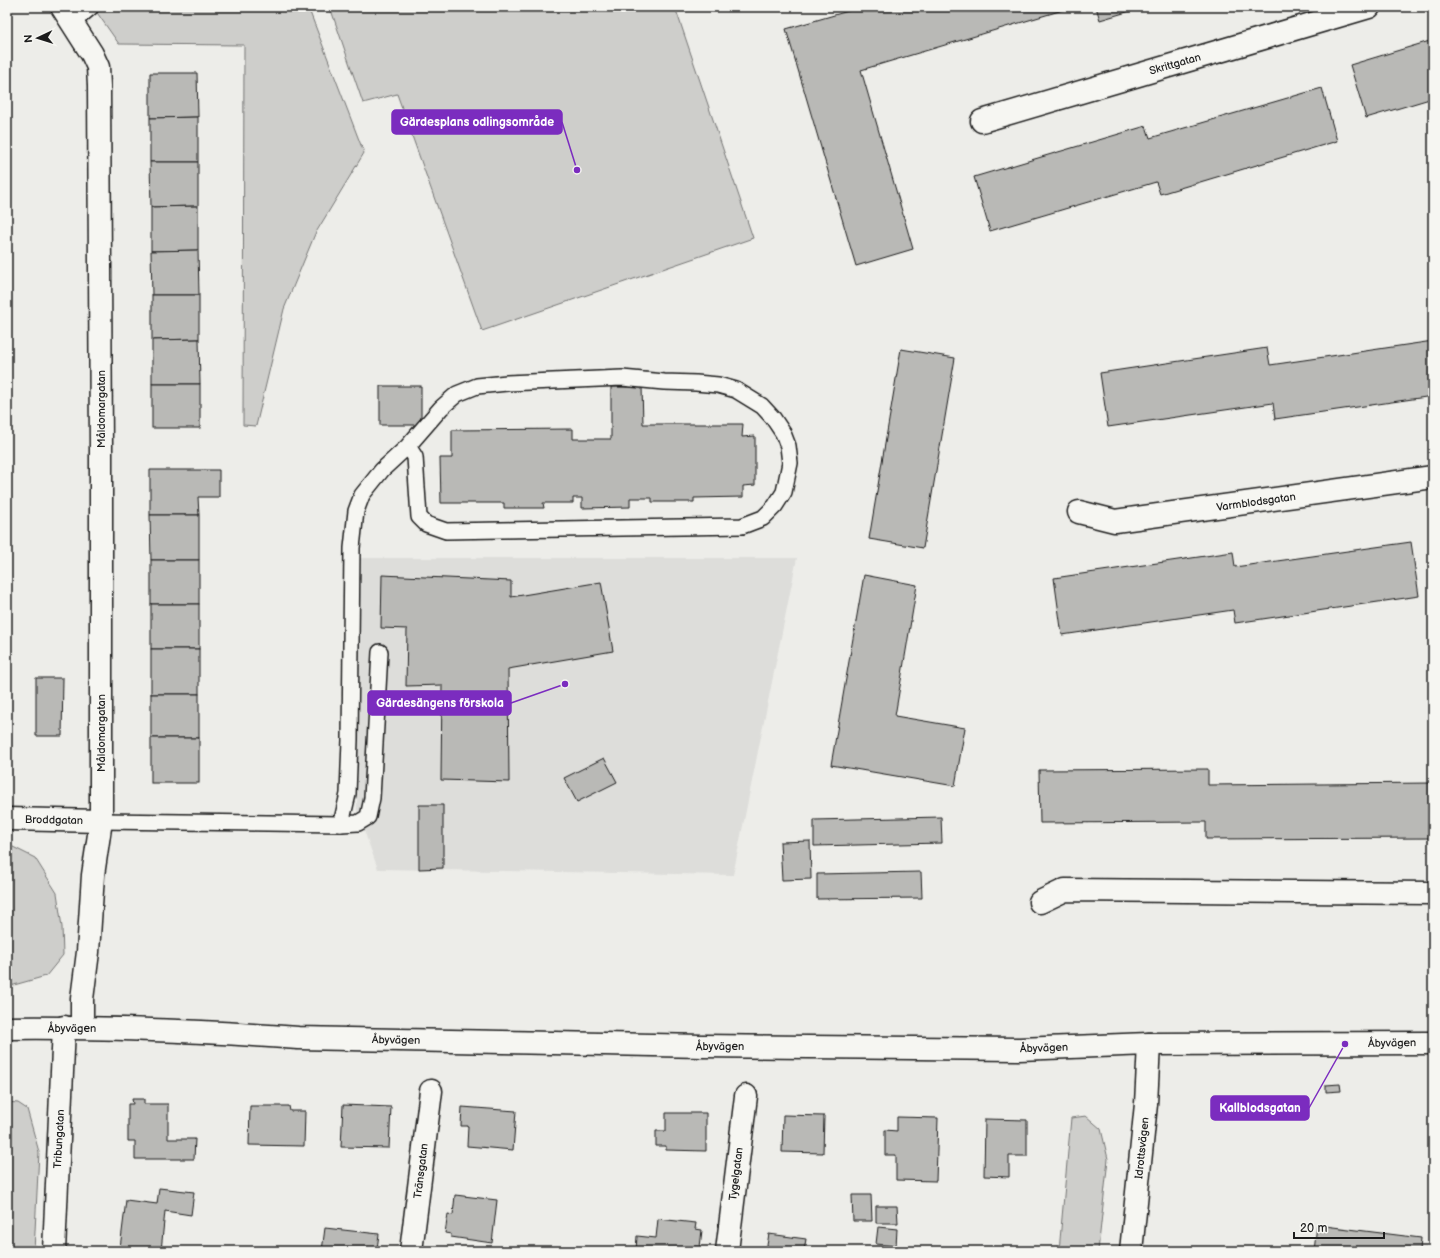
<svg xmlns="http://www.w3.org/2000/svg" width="1440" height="1258" font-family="'Balsamiq Sans',sans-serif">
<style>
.built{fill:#ddddda}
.green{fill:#cececb;stroke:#757574}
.building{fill:#b9b9b6;stroke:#1c1c1c}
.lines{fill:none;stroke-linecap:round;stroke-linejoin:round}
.lane-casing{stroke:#1c1c1c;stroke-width:18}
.street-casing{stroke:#1c1c1c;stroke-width:25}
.secondary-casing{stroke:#1c1c1c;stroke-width:25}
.lane{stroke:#f6f6f2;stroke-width:15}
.street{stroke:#f6f6f2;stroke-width:22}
.secondary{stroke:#f6f6f2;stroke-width:22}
.labels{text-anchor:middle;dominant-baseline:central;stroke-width:3;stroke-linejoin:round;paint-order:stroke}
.street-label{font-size:11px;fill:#1c1c1c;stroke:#f6f6f2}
.leader{fill:none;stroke:#7b2cbf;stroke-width:1.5}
.callout-dot{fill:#7b2cbf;stroke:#f6f6f2;stroke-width:1.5}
.callout{fill:#7b2cbf;stroke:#7b2cbf;stroke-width:1.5}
.callout-label{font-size:12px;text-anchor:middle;font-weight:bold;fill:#fff}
</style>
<rect width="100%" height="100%" fill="#edede9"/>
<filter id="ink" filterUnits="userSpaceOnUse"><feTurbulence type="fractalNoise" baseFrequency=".025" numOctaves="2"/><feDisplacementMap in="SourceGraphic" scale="8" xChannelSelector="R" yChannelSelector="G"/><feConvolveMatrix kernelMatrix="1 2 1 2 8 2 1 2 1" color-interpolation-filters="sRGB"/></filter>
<g filter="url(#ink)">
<!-- built -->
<path class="built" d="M360,558H797L733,875L378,869L357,811Z"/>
<!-- green -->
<g class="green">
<path d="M93,7H308L364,153L315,234L284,309L256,426L243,425L244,45L119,44Z"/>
<path d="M330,7H675L753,238L482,331L397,94L363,103Z"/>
<path d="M7,844L35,858L57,893L62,927L63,955L46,976L7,987Z"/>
<path d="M7,1102L18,1103L27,1109L39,1152L34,1251H7Z"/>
<path d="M1086,1116L1101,1129L1108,1159L1098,1251H1059L1071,1118Z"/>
</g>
<!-- building -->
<g class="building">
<path d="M862,7H1073L861,70L913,249L856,266L786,29Z"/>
<path d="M1096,7H1144L1100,20Z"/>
<path d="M1433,40V98L1366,118L1350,65Z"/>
<path d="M150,73H197L198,117L150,118Z"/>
<path d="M1322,88L1337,141L1160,194L1156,182L990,231L974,177L1146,126L1150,138Z"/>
<path d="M198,117V162H150V118Z"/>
<path d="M150,162H198V206L151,207Z"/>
<path d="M198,206V250L151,251V207Z"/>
<path d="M198,250L199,295H152L151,251Z"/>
<path d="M152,295H199V339L152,340Z"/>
<path d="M199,339L200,384H152V340Z"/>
<path d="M1433,341V396L1275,419L1273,403L1108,427L1100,373L1267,348L1270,365Z"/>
<path d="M901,349L955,358L923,548L869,539Z"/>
<rect x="152" y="384" width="48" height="44"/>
<rect x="380" y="386" width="41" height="39"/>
<path d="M611,387H642L643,424H743L742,437L755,436V485L743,486V497L694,498V502H652V498H630V507L582,508V498H573V503H543L544,508H504V503H441L440,458H452V430L573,429V439H611Z"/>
<path d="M150,470H219V497H198L199,515H150Z"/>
<path d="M150,515H199V560H151Z"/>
<path d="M1411,542L1419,596L1235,623L1233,610L1062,635L1054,578L1233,552L1235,567Z"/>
<rect x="151" y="560" width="48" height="44"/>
<path d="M382,575L511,581V597L601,582L613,651L508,669L509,782L441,780L442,685L406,686L407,629L381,628Z"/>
<path d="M864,575L917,585L895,716L965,728L955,786L831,765Z"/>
<rect x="151" y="604" width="48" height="45"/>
<rect x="151" y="649" width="48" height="45"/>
<path d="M36,678H63L62,736H36Z"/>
<rect x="151" y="694" width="48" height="44"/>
<rect x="151" y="738" width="48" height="45"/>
<path d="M604,758L617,782L577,802L564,778Z"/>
<path d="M1208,769V785L1433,783V838L1206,839V822L1040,823L1039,770Z"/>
<path d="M419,805H443V868L419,869Z"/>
<path d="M941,817L942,843L814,846V820Z"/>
<path d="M810,841L811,879L782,880L780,842Z"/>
<path d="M921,872L922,898L817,899V874Z"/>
<path d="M1340,1084L1341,1091L1326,1092V1085Z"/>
<path d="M132,1099H144V1104H168V1139H195L194,1159H135V1141H128V1104H133Z"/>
<path d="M343,1105L391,1107L389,1148L341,1147Z"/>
<path d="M250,1106H289L290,1111H305L304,1146L249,1145Z"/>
<path d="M462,1107L516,1111L513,1150L467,1146L468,1126H461Z"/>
<path d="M666,1113H706V1151L666,1150V1146H656V1131H666Z"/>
<path d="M783,1115L824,1116L823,1153L782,1152Z"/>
<path d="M897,1117L938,1118L936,1181L896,1180V1155H885V1130L897,1131Z"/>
<path d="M985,1119L1027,1120V1156H1009V1177L984,1176Z"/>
<path d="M159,1188L194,1192L191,1215L165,1211L161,1251H145L120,1248L126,1200L157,1204Z"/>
<path d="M455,1195L497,1200L492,1243L451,1237V1234L445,1233L448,1214L453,1215Z"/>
<path d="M852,1195H871L872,1221H853Z"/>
<path d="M876,1206H897L898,1223H876Z"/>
<path d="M658,1219L696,1223L695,1229L702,1230L700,1247H694L693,1251H636L637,1236L656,1238Z"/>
<path d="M1317,1225L1421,1238L1420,1251H1314Z"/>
<path d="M878,1227L897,1229L896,1246L876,1244Z"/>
<path d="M325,1228L379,1234L377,1249L387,1251H322Z"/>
<path d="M769,1234L806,1239L804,1251H766Z"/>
</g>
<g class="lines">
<defs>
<g id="lane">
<path d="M72,23L91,7"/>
<path d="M101,821L341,824L358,823L368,817L372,798L380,652"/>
<path d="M341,824L348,794L350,740L352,548L356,511L362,495L382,470L408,446L441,408L457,394L477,386L507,383L622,378L664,382L696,383L718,385L736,390L762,406L773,418L783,433L788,446L790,463L784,492L775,506L763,518L742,526L446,531L426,524L419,517L415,457L408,446"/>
</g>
<g id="street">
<path d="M62,7L92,54L98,67L99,86L101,449V821L93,875L88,952L82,999V1027"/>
<path d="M982,121L1369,7"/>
<path d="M1079,512L1115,521L1433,477"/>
<path d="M7,819L101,821"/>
<path d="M1040,902L1065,890L1433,893"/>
<path d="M54,1251L64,1027"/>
<path d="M411,1251L431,1091"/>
<path d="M727,1251L746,1096"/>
<path d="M1131,1251L1146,1104L1149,1044"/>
</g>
<path id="secondary" d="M7,1028C104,1027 201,1031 298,1038L703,1046L1019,1049L1149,1044L1433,1043"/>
</defs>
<!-- lane casing -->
<use href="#lane" class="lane-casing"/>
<!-- street casing -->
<use href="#street" class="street-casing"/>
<!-- secondary casing -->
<use href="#secondary" class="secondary-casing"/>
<!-- lane -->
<use href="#lane" class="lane"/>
<!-- street -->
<use href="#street" class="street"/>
<!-- secondary -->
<use href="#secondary" class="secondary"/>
</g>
</g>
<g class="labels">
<!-- street labels -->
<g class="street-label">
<text transform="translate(1175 64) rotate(-16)">Skrittgatan</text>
<text transform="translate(101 409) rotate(-90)">Måldomargatan</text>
<text transform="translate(1256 502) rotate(-8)">Varmblodsgatan</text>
<text transform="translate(101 733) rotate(-90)">Måldomargatan</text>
<text transform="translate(54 820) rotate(1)">Broddgatan</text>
<text x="72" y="1028">Åbyvägen</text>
<text transform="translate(396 1040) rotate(1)">Åbyvägen</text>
<text transform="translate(1392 1043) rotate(-1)">Åbyvägen</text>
<text x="720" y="1046">Åbyvägen</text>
<text transform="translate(1044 1048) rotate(-2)">Åbyvägen</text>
<text transform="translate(59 1139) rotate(-87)">Tribungatan</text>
<text transform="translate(1142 1148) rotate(-84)">Idrottsvägen</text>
<text transform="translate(421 1171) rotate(-83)">Tränsgatan</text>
<text transform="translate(736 1174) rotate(-83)">Tygelgatan</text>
</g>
</g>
<!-- callouts -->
<path class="leader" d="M577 170L562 122M565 684L511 703M1345 1044L1309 1108"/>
<g class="callout-dot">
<circle cx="577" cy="170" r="4"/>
<circle cx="565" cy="684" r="4"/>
<circle cx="1345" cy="1044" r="4"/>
</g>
<g class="callout">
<rect x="392" y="110" width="170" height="24" rx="4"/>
<rect x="368" y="691" width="143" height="24" rx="4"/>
<rect x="1211" y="1096" width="98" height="24" rx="4"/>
</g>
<g class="callout-label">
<text x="477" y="126">Gärdesplans odlingsområde</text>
<text x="440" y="707">Gärdesängens förskola</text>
<text x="1260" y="1112">Kallblodsgatan</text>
</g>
<!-- margin -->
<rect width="1440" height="1258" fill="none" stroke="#f6f6f2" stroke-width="24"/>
<rect x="12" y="12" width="1416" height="1234" fill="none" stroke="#1c1c1c" stroke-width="1.5" filter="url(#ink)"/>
<!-- north arrow -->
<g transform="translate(38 38) rotate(266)" stroke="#f6f6f2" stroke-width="3" paint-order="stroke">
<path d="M0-3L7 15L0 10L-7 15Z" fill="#1c1c1c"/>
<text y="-6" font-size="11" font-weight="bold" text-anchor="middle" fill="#1c1c1c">N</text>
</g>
<!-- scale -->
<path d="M1294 1232v6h90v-6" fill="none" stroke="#1c1c1c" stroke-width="2"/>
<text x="1300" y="1232" font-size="12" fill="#1c1c1c" stroke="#f6f6f2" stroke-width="3" paint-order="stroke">20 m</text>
</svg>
